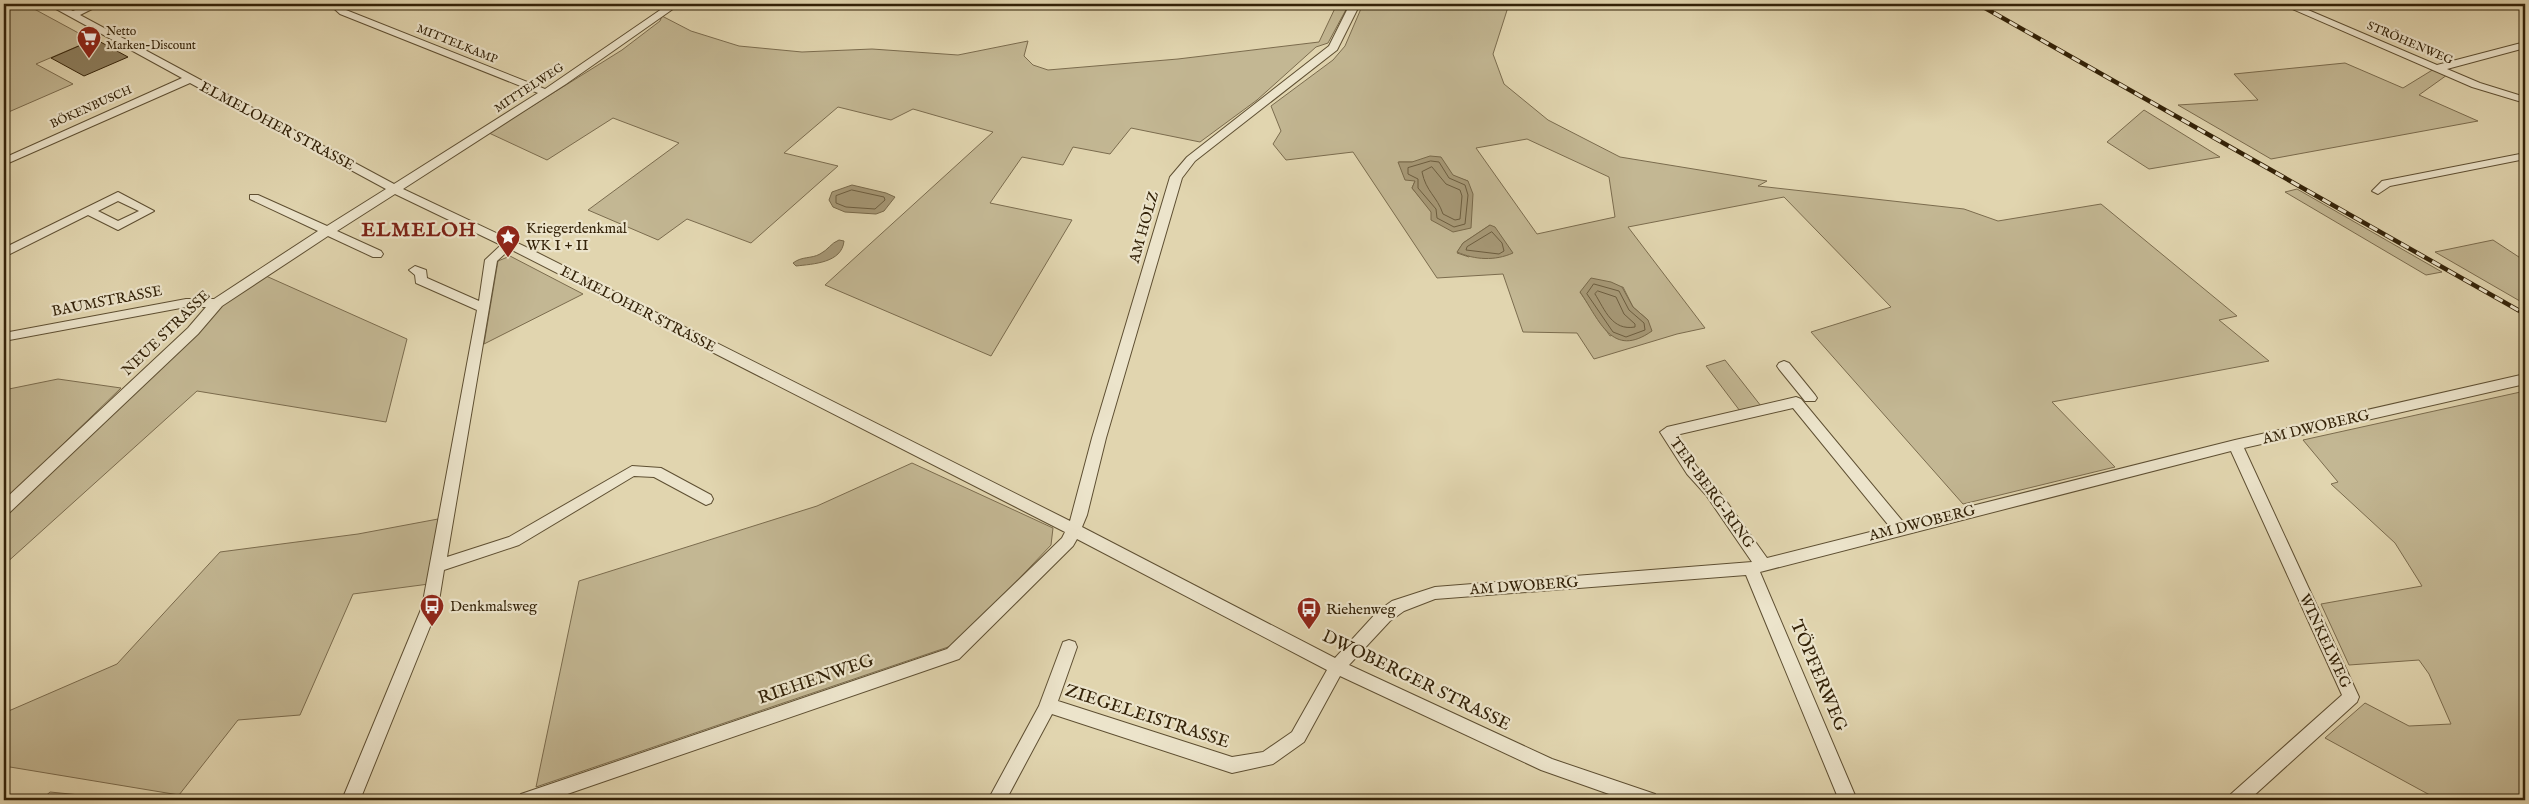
<svg xmlns="http://www.w3.org/2000/svg" width="2529" height="804" font-family="'IM FELL English',serif">
<style>
.green{fill:#c3b793;stroke:#7b6c4e;fill-rule:evenodd}
.water{fill:#a69876;stroke:#78694a}
.lines{fill:none;stroke-linecap:round;stroke-linejoin:round}
.shore{stroke:#6c5d3f;stroke-width:1}
.building{fill:#8d7f5f;stroke:#332208}
.minor-casing{stroke:#5e4f32;stroke-width:2}
.minor{fill:#ece4cb;fill-rule:evenodd}
.rail-casing{stroke:#332208;stroke-width:4.5}
.rail{stroke:#ece4cb;stroke-width:3;stroke-dasharray:9;stroke-linecap:butt}
.labels{text-anchor:middle;dominant-baseline:central;stroke-width:4.5;stroke-linejoin:round;paint-order:stroke}
.far-poi-label{font-size:12px;fill:#332208;stroke:#ece4cb;text-anchor:start}
.far-street-label{font-size:12px;fill:#332208;stroke:#ece4cb}
.street-label{font-size:15px;fill:#332208;stroke:#ece4cb}
.poi-label{font-size:15px;fill:#332208;stroke:#ece4cb;text-anchor:start}
.near-street-label{font-size:18px;fill:#332208;stroke:#ece4cb}
.district-label{font-size:20px;font-weight:bold;letter-spacing:1px;fill:#7a1f14;stroke:#ece4cb}
</style>
<rect width="100%" height="100%" fill="#e1d5af"/>
<filter id="stains"><feTurbulence type="fractalNoise" baseFrequency=".004" numOctaves="4"/><feColorMatrix values="0 0 0 0 .2 0 0 0 0 .09 0 0 0 0 .02 0 0 0 .5 -.17"/></filter>
<radialGradient id="worn" r=".72"><stop offset=".6" stop-color="#630" stop-opacity="0"/><stop offset="1" stop-color="#630" stop-opacity=".3"/></radialGradient>
<!-- green -->
<g class="green">
<path d="M4,4H25L84,36L97,38L36,64L73,84L4,114Z"/>
<path d="M1337,4H1349L1328,43L1316,47L1257,100L1200,142L1131,128L1110,154L1073,147L1063,165L1022,157L990,203L1072,220L991,356L825,285L993,132L913,109L891,120L838,107L784,153L838,166L751,243L687,219L658,240L588,210L679,143L613,118L547,160L489,133L622,50L660,21L662,16L691,31L739,46L802,52L872,49L958,55L1028,41L1024,56L1033,65L1048,70L1178,59L1319,42Z"/>
<path d="M1363,4H1509L1493,54L1504,84L1548,120L1620,157L1767,181L1758,186L1964,209L1998,221L2101,204L2237,316L2219,320L2269,361L2052,402L2115,467L1963,504L1811,332L1891,307L1784,197L1628,227L1705,328L1677,334L1594,359L1577,333L1523,332L1503,274L1437,278L1353,152L1286,160L1273,144L1281,131L1271,106L1333,60L1345,46ZM1527,139L1609,177L1615,217L1537,234L1476,148ZM1399,162H1412L1468,181L1432,212L1412,188L1415,181ZM1490,225L1469,257L1457,253L1463,243ZM1623,287L1633,307L1648,320L1610,336L1580,292Z"/>
<path d="M2345,63L2403,88L2434,69L2447,75L2419,95L2478,121L2271,159L2178,105L2258,100L2234,74Z"/>
<path d="M2144,110L2220,157L2149,169L2107,142Z"/>
<path d="M2297,189L2442,272L2426,275L2285,192Z"/>
<path d="M2493,240L2525,261V304L2435,252Z"/>
<path d="M510,256L583,294L484,344L498,261Z"/>
<path d="M266,276L407,339L386,422L197,391L4,565V514L227,301Z"/>
<path d="M1725,360L1761,406L1740,411L1706,366Z"/>
<path d="M58,379L121,388L4,501V390Z"/>
<path d="M2525,391V800H2439L2325,738L2365,703L2409,726L2451,724L2429,674L2419,660L2349,665L2321,604L2422,586L2395,543L2331,484L2338,482L2303,440Z"/>
<path d="M912,463L1053,528L1051,545L957,644L536,787L579,581L817,506Z"/>
<path d="M438,519L429,584L353,594L300,715L238,720L179,795L4,766V713L117,664L220,552L358,534Z"/>
<path d="M50,792L130,800H41Z"/>
</g>
<!-- water -->
<g class="water">
<path d="M1430,156L1441,157L1453,175L1468,181L1473,194L1471,228L1453,232L1431,220V212L1412,188L1415,181L1405,180L1398,162H1412Z"/>
<path d="M852,185L886,193L895,197L884,211L876,214L845,212L833,207L829,200L832,192Z"/>
<path d="M1490,225L1495,227L1513,253C1495,261 1475,260 1457,252L1463,243Z"/>
<path d="M839,240L844,241C842,263 813,264 796,266L793,263C802,256 811,259 820,254C828,250 831,243 839,240Z"/>
<path d="M1591,278L1611,282L1622,287L1633,307L1648,320L1652,331C1612,359 1600,321 1580,292Z"/>
</g>
<g class="lines">
<!-- shore -->
<g class="shore">
<path d="M1431,161L1439,162L1449,178L1465,185L1468,195L1465,224L1454,227L1437,218L1436,209L1418,188V179L1408,174V168Z"/>
<path d="M1432,167L1446,184L1460,190L1462,196L1460,219L1455,220L1443,214C1437,196 1426,192 1422,172Z"/>
<path d="M852,190L884,197L885,200L875,209L846,207L836,203V196Z"/>
<path d="M1492,232L1502,243L1504,251L1499,254L1466,250L1467,247Z"/>
<path d="M1594,284L1619,291L1629,310L1644,323L1645,330L1626,337L1613,332L1587,294Z"/>
<path d="M1598,291L1616,297L1624,314L1635,324V327C1612,331 1605,310 1595,294Z"/>
</g>
</g>
<!-- building -->
<path class="building" d="M95,39L128,57L84,76L51,58Z"/>
<g class="lines">
<defs>
<g id="minor">
<path d="M47,4H59L73,11L89,4H102L80,15L394,184L538,93L340,14L329,4H340L346,10L545,89L669,4H680L566,84L403,189L528,248L1070,521L1092,438L1170,177L1187,157L1329,46L1350,4H1360L1337,50L1195,161L1182,178L1106,438L1087,515L1082,527L1335,658L1378,611L1392,601L1435,587L1752,562L1706,495L1687,474L1660,432L1667,427L1796,397L1801,399L1904,523L2235,440L2525,374V384L2244,448L2359,697L2357,702L2249,800H2228L2231,794L2342,695L2231,451L1760,572L1857,800H1839L1746,575L1435,599L1404,611L1390,621L1349,665L1552,759L1655,794L1658,800H1626L1541,770L1340,676L1304,742L1273,764L1232,773L1052,714L1006,800H988L1039,706L1063,642L1069,640L1075,642L1077,647L1058,701L1232,757L1263,752L1292,732L1327,670L1077,539L1073,546L959,659L550,800H518L521,794L527,792L947,649L1062,538L1065,532L510,249L497,261L447,557L509,537L632,466L661,468L711,495L713,499L711,503L706,505L654,477L634,476L519,545L444,570L438,607L360,800H342L422,607L477,310L416,283L415,275L409,270L415,266L426,270L427,278L479,301L485,260L501,245L395,194L337,231L381,251L383,254L381,257H373L328,236L222,306L198,334L9,513L4,515V500L188,328L206,307H186L4,341V333L186,299H214L318,231L250,199V195H258L327,226L386,189L190,83L4,165V158L182,78ZM1793,408L1890,527L1767,558L1716,487L1697,467L1676,435Z"/>
<path d="M2024,4H2043C2039,9 2028,9 2024,4Z"/>
<path d="M2281,4H2294L2437,65L2525,42V48L2447,69L2480,83L2525,97V103L2472,87Z"/>
<path d="M2525,153V159L2390,186L2378,194L2372,191L2382,181Z"/>
<path d="M118,192L154,211L118,230L88,215L4,257V248ZM118,201L139,211L118,221L98,211Z"/>
<path d="M1784,361L1789,363L1815,395L1817,398L1815,401H1805L1779,369L1777,366L1779,363Z"/>
</g>
</defs>
<!-- minor casing -->
<use href="#minor" class="minor-casing"/>
<!-- minor -->
<use href="#minor" class="minor"/>
<defs>
<path id="rail" d="M1978,4L2525,314"/>
</defs>
<!-- rail casing -->
<use href="#rail" class="rail-casing"/>
<!-- rail -->
<use href="#rail" class="rail"/>
</g>
<!-- icons -->
<defs>
<symbol id="supermarket-pin" viewBox="-11 -11 22 30"><path d="M0 17L-7.5 6A9.5 9.5 0 1 1 7.5 6Z" fill="#8f2418" stroke="#ece4cb"/><path d="M-6-5.5h2.5l.6 2H6L4.5 2H-2.5L-4.4-4H-6ZM-1.5 3.2a1.3 1.3 0 1 0 .1 0ZM3 3.2a1.3 1.3 0 1 0 .1 0Z" fill="#fff"/></symbol>
<symbol id="sight-pin" viewBox="-11 -11 22 30"><path d="M0 17L-7.5 6A9.5 9.5 0 1 1 7.5 6Z" fill="#8f2418" stroke="#ece4cb"/><path d="M0-6L1.8-2.2L6-1.7L2.9 1.2L3.7 5.4L0 3.3L-3.7 5.4L-2.9 1.2L-6-1.7L-1.8-2.2Z" fill="#fff"/></symbol>
<symbol id="bus-pin" viewBox="-11 -11 22 30"><path d="M0 17L-7.5 6A9.5 9.5 0 1 1 7.5 6Z" fill="#8f2418" stroke="#ece4cb"/><path d="M-5-6H5V4H4V6H2V4H-2V6H-4V4H-5ZM-3.5-4V0h7V-4ZM-3.5 1.2v1.5H-2V1.2ZM2 1.2v1.5H3.5V1.2Z" fill="#fff"/></symbol>
</defs>
<g fill-rule="evenodd">
<use href="#supermarket-pin" x="75" y="24" width="28" height="38"/>
<use href="#sight-pin" x="494" y="223" width="28" height="38"/>
<use href="#bus-pin" x="418" y="592" width="28" height="38"/>
<use href="#bus-pin" x="1295" y="595" width="28" height="38"/>
</g>
<g class="labels">
<!-- far-poi labels -->
<g class="far-poi-label">
<text x="106" y="31">Netto<tspan x="106" dy="14">Marken-Discount</tspan></text>
</g>
<!-- far-street labels -->
<g class="far-street-label">
<text transform="translate(2410 43) rotate(23)">STRÖHENWEG</text>
<text transform="translate(457 44) rotate(22)">MITTELKAMP</text>
<text transform="translate(529 88) rotate(-33)">MITTELWEG</text>
<text transform="translate(91 107) rotate(-24)">BÖKENBUSCH</text>
</g>
<!-- street labels -->
<g class="street-label">
<text transform="translate(277 126) rotate(28)">ELMELOHER STRASSE</text>
<text transform="translate(1144 227) rotate(-74)">AM HOLZ</text>
<text transform="translate(107 301) rotate(-11)">BAUMSTRASSE</text>
<text transform="translate(638 309) rotate(27)">ELMELOHER STRASSE</text>
<text transform="translate(166 333) rotate(-44)">NEUE STRASSE</text>
<text transform="translate(2316 427) rotate(-13)">AM DWOBERG</text>
<text transform="translate(1712 493) rotate(54)">TER-BERG-RING</text>
<text transform="translate(1922 523) rotate(-14)">AM DWOBERG</text>
<text transform="translate(1524 586) rotate(-4)">AM DWOBERG</text>
<text transform="translate(2325 641) rotate(65)">WINKELWEG</text>
</g>
<!-- poi labels -->
<g class="poi-label">
<text x="526" y="228">Kriegerdenkmal<tspan x="526" dy="17">WK I + II</tspan></text>
<text x="450" y="606">Denkmalsweg</text>
<text x="1326" y="609">Riehenweg</text>
</g>
<!-- near-street labels -->
<g class="near-street-label">
<text transform="translate(1818 676) rotate(67)">TÖPFERWEG</text>
<text transform="translate(816 680) rotate(-19)">RIEHENWEG</text>
<text transform="translate(1416 681) rotate(26)">DWOBERGER STRASSE</text>
<text transform="translate(1147 717) rotate(18)">ZIEGELEISTRASSE</text>
</g>
<!-- district labels -->
<g class="district-label">
<text x="419" y="230">ELMELOH</text>
</g>
</g>
<!-- margin -->
<rect width="2529" height="804" fill="none" stroke="#e1d5af" stroke-width="20"/>
<rect x="5" y="5" width="2519" height="794" fill="none" stroke="#332208" stroke-width="2.5"/>
<rect x="10" y="10" width="2509" height="784" fill="none" stroke="#332208"/>
<rect width="100%" height="100%" filter="url(#stains)"/>
<rect width="100%" height="100%" fill="url(#worn)"/>
</svg>
